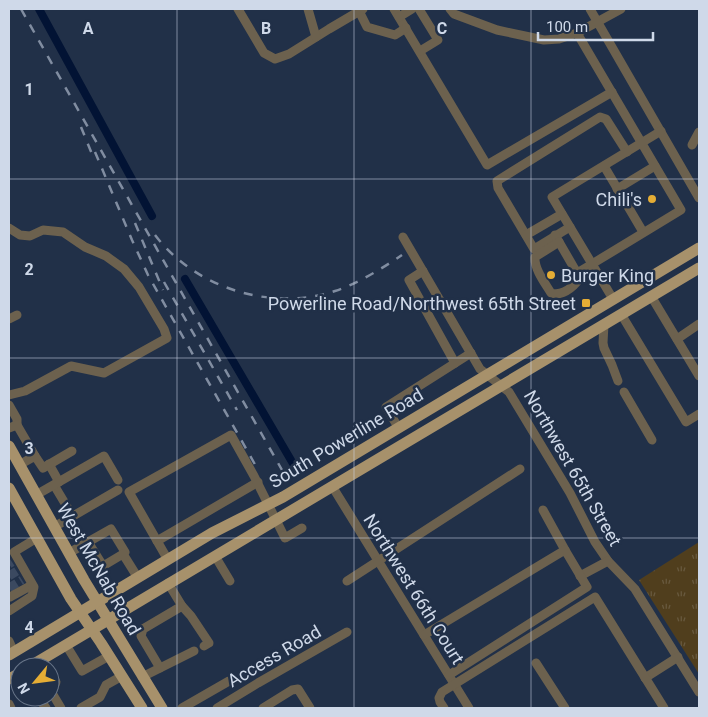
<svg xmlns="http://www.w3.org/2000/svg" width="708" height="717" font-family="Roboto,sans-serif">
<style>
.grass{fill:url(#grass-tufts)}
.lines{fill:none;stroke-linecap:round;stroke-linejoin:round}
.canal{stroke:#021334;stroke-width:8}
.minor-tunnel{stroke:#3b4960;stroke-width:9;stroke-dasharray:9 4.5;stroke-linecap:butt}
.minor{stroke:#6c614e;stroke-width:9}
.major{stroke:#a7916b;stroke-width:11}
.rail{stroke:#818da1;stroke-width:2.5;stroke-dasharray:9 9;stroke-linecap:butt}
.grid{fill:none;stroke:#cfd9e9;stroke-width:1;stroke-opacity:0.55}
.poi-dot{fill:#e5ad35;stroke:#213048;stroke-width:2}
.labels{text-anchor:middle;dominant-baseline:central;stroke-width:5;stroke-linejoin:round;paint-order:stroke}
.poi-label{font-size:18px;fill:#cfd9e9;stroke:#213048;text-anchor:end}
.street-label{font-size:18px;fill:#cfd9e9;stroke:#213048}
.grid-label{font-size:16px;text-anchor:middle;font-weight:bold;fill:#cfd9e9;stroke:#213048;stroke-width:5;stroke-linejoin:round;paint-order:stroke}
</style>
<defs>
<pattern id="grass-tufts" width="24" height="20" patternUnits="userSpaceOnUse" patternTransform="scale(1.25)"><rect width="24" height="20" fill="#503e1d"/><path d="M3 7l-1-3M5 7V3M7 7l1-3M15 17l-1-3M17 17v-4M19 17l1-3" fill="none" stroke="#68593e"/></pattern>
</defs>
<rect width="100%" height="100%" fill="#213048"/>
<!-- grass -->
<path class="grass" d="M699,542V674L639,580Z"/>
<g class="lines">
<!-- canal -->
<g class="canal">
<path d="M39,9L152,216"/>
<path d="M185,279L295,467"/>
</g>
<!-- minor-tunnel -->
<g class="minor-tunnel">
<path d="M9,564L12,562"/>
<path d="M9,576L17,571"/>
<path d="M9,588L22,580"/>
</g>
<!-- minor -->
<g class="minor">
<path d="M238,9L264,53L275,59L289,54L329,29L363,9"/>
<path d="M308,9L316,37"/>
<path d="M394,9L487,165L612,92"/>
<path d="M419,9L438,40L420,51"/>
<path d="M450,9L454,14L497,30L544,40L559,39L577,33L621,9"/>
<path d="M590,9L699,198"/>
<path d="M359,11L367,27L395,35L406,28"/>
<path d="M399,17L412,9"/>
<path d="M692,145L699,132"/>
<path d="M604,166L643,232"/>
<path d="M617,189L655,166"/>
<path d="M570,227L534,249L498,188L497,181L600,117L606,119L627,152"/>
<path d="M9,228L20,235L30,236L43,230L63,232L85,247L106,256L124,269L139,287L164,329L167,338L104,373L71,366L25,391L9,395"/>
<path d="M526,235L562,214"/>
<path d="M555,235L577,273L592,264L681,210L577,33"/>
<path d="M403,237L480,369L509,392L570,493L595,542L608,561L635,589L699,692"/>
<path d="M559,242L535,257C534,269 545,283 551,293C566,297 578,282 585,271"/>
<path d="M423,271L409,280L455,363"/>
<path d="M651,296L699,376"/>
<path d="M613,299L552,197L661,131"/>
<path d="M621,314L686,422L699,414"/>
<path d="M9,319L17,315"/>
<path d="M604,324L603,343L604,348L612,365L618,381"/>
<path d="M677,339L699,324"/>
<path d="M624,392L652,440"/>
<path d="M9,405L17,419V425"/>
<path d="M398,427L386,407L471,353"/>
<path d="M9,428L17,425L35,456"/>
<path d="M49,464L59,482"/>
<path d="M19,465L35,456L43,468L72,451"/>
<path d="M54,485L69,510"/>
<path d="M332,486L469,708"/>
<path d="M36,495L104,456L118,480"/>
<path d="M543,510L565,550"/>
<path d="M54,527L118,490"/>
<path d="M157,541L258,482"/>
<path d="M88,542L111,529L125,552L123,554"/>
<path d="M69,553L88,542L103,566L123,554L138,578"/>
<path d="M215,556L230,581"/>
<path d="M168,560L129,492L231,435L254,476L285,538L302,528"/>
<path d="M580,576L608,561"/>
<path d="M347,581L520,469"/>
<path d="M168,583L182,606L191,616L209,643L204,646"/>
<path d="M10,597L32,585"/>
<path d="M9,611L32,596L34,587L14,552L37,538"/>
<path d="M424,635L565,550L587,587L449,675"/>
<path d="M9,641L14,652"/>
<path d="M66,645L82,671L109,656"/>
<path d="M536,663L565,708"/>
<path d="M160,668L141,636L143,629L182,606"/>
<path d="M50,673L56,682L52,693L61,708"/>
<path d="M142,677L194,651"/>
<path d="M645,678L678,657"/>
<path d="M38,697L46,708"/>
<path d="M9,704L11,708"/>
<path d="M81,708L100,697L106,685L122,676"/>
<path d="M182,708L229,681"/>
<path d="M217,708L258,683L347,632"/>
<path d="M263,708L292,690L298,689L310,708"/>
<path d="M444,708L440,702L439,698L442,692L595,597L664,708"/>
</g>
<!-- major -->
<g class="major">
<path d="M9,446L84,580L162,708"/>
<path d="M9,488L71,599L101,643L142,708"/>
<path d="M9,655L212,533L283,497L699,248"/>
<path d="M29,667L699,268"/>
<path d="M9,679L20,673"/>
</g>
<!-- rail -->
<g class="rail">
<path d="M21,9L282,470"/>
<path d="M81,127L94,159"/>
<path d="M95,152L132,240L148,275L257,468"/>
<path d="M135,223L163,290"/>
<path d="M155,235C195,288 271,312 335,291C359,283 381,269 402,255"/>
<path d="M164,282L237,410"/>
</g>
</g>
<!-- grid -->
<path class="grid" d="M177,9V708M354,9V708M531,9V708M9,179H699M9,358H699M9,538H699"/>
<!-- markers -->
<g class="poi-dot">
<circle cx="652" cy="199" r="5"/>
<circle cx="551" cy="275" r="5"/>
<rect x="581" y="298" width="10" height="10" rx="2.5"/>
</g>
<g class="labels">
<!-- poi labels -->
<g class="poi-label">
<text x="642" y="199">Chili's</text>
<text x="561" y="275" text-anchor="start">Burger King</text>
<text x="576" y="303">Powerline Road/Northwest 65th Street</text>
</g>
<!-- street labels -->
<g class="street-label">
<text transform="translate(346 438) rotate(-31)">South Powerline Road</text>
<text transform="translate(573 468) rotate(60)">Northwest 65th Street</text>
<text transform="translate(99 569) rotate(60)">West McNab Road</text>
<text transform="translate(414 589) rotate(58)">Northwest 66th Court</text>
<text transform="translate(274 656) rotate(-30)">Access Road</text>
</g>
</g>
<g class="grid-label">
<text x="88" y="34">A</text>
<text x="266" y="34">B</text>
<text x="442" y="34">C</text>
<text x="29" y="95">1</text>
<text x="29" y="275">2</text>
<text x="29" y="454">3</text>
<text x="29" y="633">4</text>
</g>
<!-- border -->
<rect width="708" height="717" fill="none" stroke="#cfd9e9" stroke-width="20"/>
<!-- north arrow -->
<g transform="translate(35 682) rotate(241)"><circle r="24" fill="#213048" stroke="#677488"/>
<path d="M0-4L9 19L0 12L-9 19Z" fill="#e5ad35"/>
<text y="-8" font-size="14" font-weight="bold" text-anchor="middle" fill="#cfd9e9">N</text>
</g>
<!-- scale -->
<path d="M538 32v8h115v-8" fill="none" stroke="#cfd9e9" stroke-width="2.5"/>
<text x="546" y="32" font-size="15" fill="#cfd9e9" stroke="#213048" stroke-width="4" paint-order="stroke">100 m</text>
</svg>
